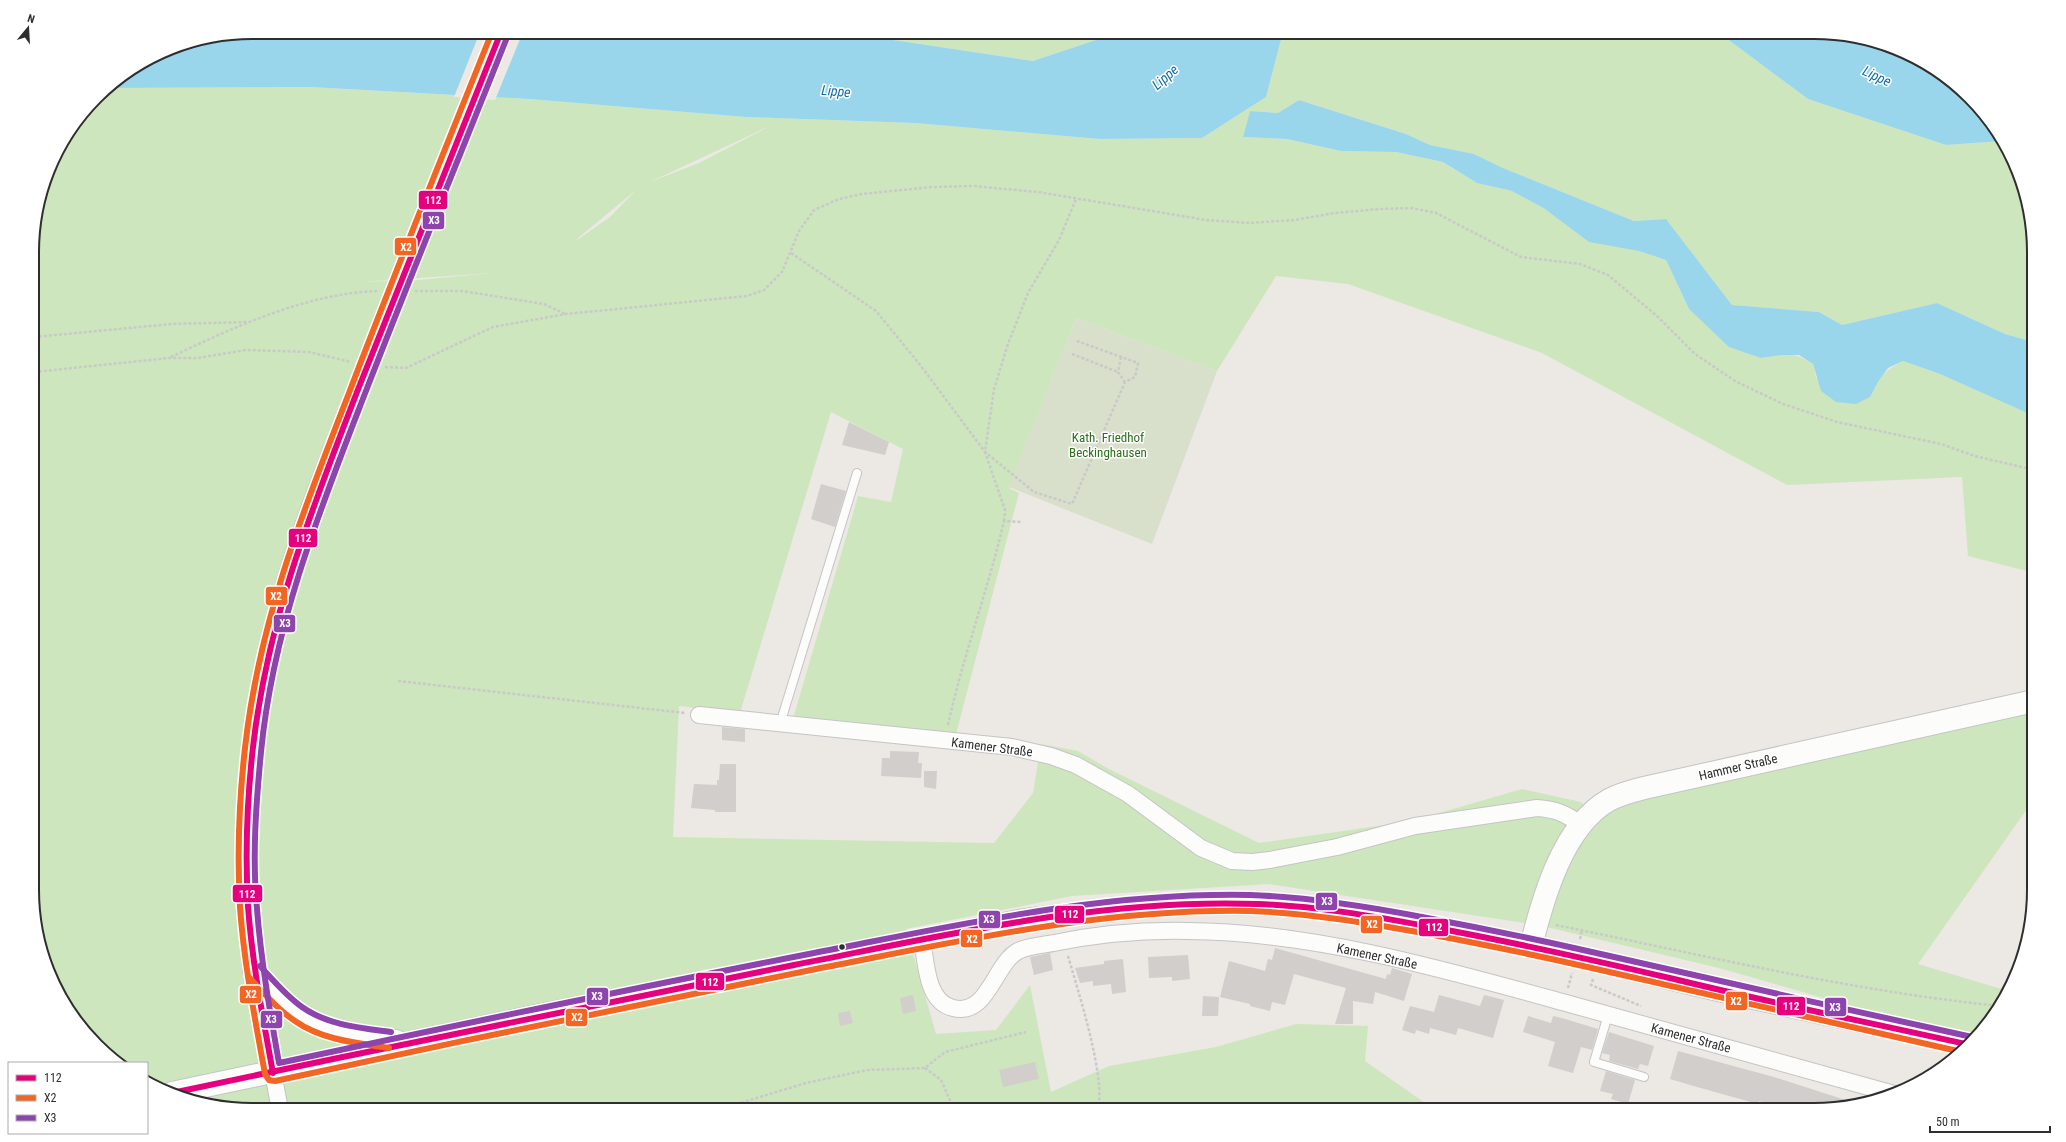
<svg xmlns="http://www.w3.org/2000/svg" width="2066" height="1142" font-family="'Roboto Condensed',sans-serif">
<style>
.green{fill:#cee6be;fill-rule:evenodd}
.cemetery{fill:#d8e0cc}
.water{fill:#99d6ec}
.pier{fill:#ece8e4}
.building{fill:#d1cecb}
.lines{fill:none;stroke-linecap:round;stroke-linejoin:round}
.service-casing{stroke:#c5c4c5;stroke-width:10}
.minor-casing{stroke:#c5c4c5;stroke-width:18}
.tertiary-casing{stroke:#c5c4c5;stroke-width:22}
.secondary-casing{stroke:#c5c4c5;stroke-width:24}
.path{stroke:#c9c9c8;stroke-width:2.5;stroke-dasharray:3 2;stroke-linecap:butt}
.service{stroke:#fcfcfb;stroke-width:8}
.minor{stroke:#fcfcfb;stroke-width:16}
.tertiary{stroke:#fcfcfb;stroke-width:20}
.secondary{stroke:#fcfcfb;stroke-width:22}
.tertiary-bridge-casing{stroke:#c5c4c5;stroke-width:22;stroke-linecap:butt}
.tertiary-bridge{stroke:#fcfcfb;stroke-width:20}
.bus-1-casing{stroke:#fff;stroke-width:9}
.bus-2-casing{stroke:#fff;stroke-width:9}
.bus-3-casing{stroke:#fff;stroke-width:9}
.bus-1{stroke:#e5007d;stroke-width:6}
.bus-2{stroke:#f26522;stroke-width:6}
.bus-3{stroke:#8e44ad;stroke-width:6}
.bus-dot{fill:#2e2e2e;stroke:#fff;stroke-width:1.5}
.labels{text-anchor:middle;dominant-baseline:central;stroke-width:3;stroke-linejoin:round;paint-order:stroke}
.park-label{font-size:13px;fill:#2c6e1b;stroke:#fff}
.street-label{font-size:13px;fill:#2e2e2e;stroke:#fff}
.water-label{font-size:14px;font-style:italic;fill:#0d6fa3;stroke:#fff}
.rim{fill:none;stroke:#2e2e2e;stroke-width:2}
.line-badge{stroke:#fff;stroke-width:1.5}
.badge-label{font-size:11px;text-anchor:middle;font-weight:bold;fill:#fff}
</style>
<rect width="100%" height="100%" fill="#ece8e4"/>
<!-- green -->
<g class="green">
<path d="M840,32H1120L1033,61Z"/>
<path d="M1283,32H1718L1808,99L1946,145L2002,141L2022,181L2034,237V342L2005,334L1937,303L1842,325L1819,312L1732,305L1666,219L1634,221L1503,168L1474,154L1430,145L1406,134L1299,100L1278,113L1250,111L1243,137L1287,139L1341,151L1396,152L1443,162L1477,183L1512,191L1545,209L1639,251L1666,260L1689,309L1761,358C1784,354 1792,351 1813,364L1816,378L1870,397C1880,378 1883,371 1903,361L1940,374L2034,416V561L2027,571L1968,556L1962,477L1787,485L1542,353L1348,284L1276,276L1217,371L1076,318L1009,488L1019,493L955,738L793,719L858,496L891,502L903,449L831,412L740,713L679,706L673,837L994,843L1033,793L1041,744L1078,751L1107,768L1259,843L1412,821L1522,789L1581,802L1592,814L1609,801L2034,702V799L1918,964L2008,991L2005,1000L1975,1038L1910,1023L1719,968L1538,925L1269,884L1072,896L906,929L936,1034L996,1030L1030,985L1051,1092L1109,1066L1216,1047L1296,1024L1368,1026L1365,1061L1435,1110H252L195,1102L147,1083V1063H117L107,1055L69,1013L49,974L34,919V223L55,154L105,88L310,87L529,99L746,117L915,123L1100,139L1202,138L1266,97ZM772,125L699,163L650,182ZM636,190L610,217L577,240V239ZM493,273L418,280L361,282Z"/>
</g>
<!-- cemetery -->
<path class="cemetery" d="M1076,318L1217,371L1152,544L1009,487Z"/>
<!-- water -->
<g class="water">
<path d="M252,32H840L1033,61L1120,32H1283L1266,97L1202,138L1100,139L915,123L746,117L529,99L310,87L105,88L168,49Z"/>
<path d="M1718,32H1814L1871,40L1924,61L1969,96L1997,130L2002,141L1946,145L1808,99Z"/>
<path d="M1299,100L1406,134L1430,145L1474,154L1503,168L1634,221L1666,219L1732,305L1819,312L1842,325L1937,303L2005,334L2034,342V416L1940,374L1903,361L1888,368L1878,382L1870,397L1856,404L1836,402L1821,391L1813,364L1799,355H1781L1761,358L1729,347L1689,309L1666,260L1639,251L1589,242L1545,209L1512,191L1477,183L1443,162L1396,152L1341,151L1287,139L1243,137L1250,111L1278,113Z"/>
</g>
<!-- pier -->
<path class="pier" d="M480,32H523L495,100L454,97Z"/>
<!-- building -->
<g class="building">
<path d="M849,422L889,442L885,455L842,445Z"/>
<path d="M821,484L846,491L835,527L811,519Z"/>
<path d="M722,727L745,729V742L722,740Z"/>
<path d="M890,751L919,752L918,763H922L921,778L881,776L882,758H890Z"/>
<path d="M720,764H736V812H715V810L691,808L694,784L717,785V780H719Z"/>
<path d="M924,771H937L936,789L924,787Z"/>
<path d="M1275,948L1386,979L1387,974L1390,975L1392,968L1412,974L1404,1001L1375,992L1373,1004L1353,1001V1024H1335L1346,988L1294,974L1285,1005L1272,1002L1270,1011L1250,1006V1004L1220,997L1229,961L1265,971L1268,959L1272,960Z"/>
<path d="M1050,953L1053,970L1034,975L1030,957Z"/>
<path d="M1188,955L1190,979L1172,981V977L1149,978L1148,957Z"/>
<path d="M1123,959L1126,992L1112,994L1111,984L1093,986V981L1080,983L1075,968L1104,964V961Z"/>
<path d="M913,995L916,1011L903,1014L900,998Z"/>
<path d="M1439,995L1480,1006L1484,995L1504,1000L1493,1038L1458,1028L1456,1035L1430,1028L1429,1034L1416,1030L1415,1034L1402,1030L1410,1006L1434,1012Z"/>
<path d="M1203,996L1219,997L1218,1016H1202Z"/>
<path d="M850,1011L853,1023L840,1026L838,1013Z"/>
<path d="M1528,1016L1551,1023L1553,1016L1562,1018L1598,1029L1592,1050L1581,1047L1573,1073L1548,1066L1555,1042L1523,1032Z"/>
<path d="M1609,1032L1654,1046L1648,1066L1640,1064L1638,1069L1609,1061L1610,1055L1602,1053Z"/>
<path d="M1678,1051L1774,1077L1858,1104L1828,1110H1789L1759,1101L1758,1104L1697,1087L1670,1079Z"/>
<path d="M1035,1062L1039,1079L1003,1087L999,1070Z"/>
<path d="M1606,1071L1635,1080L1628,1104L1611,1099L1613,1094L1600,1091Z"/>
</g>
<g class="lines">
<defs>
<g id="service">
<path d="M780,724L857,473"/>
<path d="M1608,1015L1594,1062L1644,1077"/>
</g>
<g id="minor">
<path d="M699,715L1012,747L1051,756L1076,765L1128,794L1201,848L1232,861L1252,862L1270,860L1337,847L1415,826L1537,808C1555,809 1567,814 1581,825"/>
<path d="M922,939C926,961 926,1002 953,1008C988,1017 994,964 1018,951C1028,946 1043,945 1054,943C1098,934 1144,930 1188,931C1316,932 1450,971 1573,1005C1680,1035 1787,1064 1894,1094"/>
<path d="M273,1073L280,1110"/>
</g>
<path id="tertiary" d="M273,1073C263,1015 251,958 248,900C241,795 257,686 286,585C312,496 351,410 384,323"/>
<g id="secondary">
<path d="M1531,946C1543,898 1563,826 1609,800C1620,794 1632,791 1644,788L2034,701"/>
<path d="M254,971C270,988 286,1008 306,1019C333,1034 366,1036 396,1041"/>
<path d="M172,1093L536,1016L1019,921C1106,909 1197,899 1285,905C1340,909 1394,920 1448,930C1528,945 1607,963 1685,982C1780,1005 1875,1024 1970,1045"/>
</g>
</defs>
<!-- service casing -->
<use href="#service" class="service-casing"/>
<!-- minor casing -->
<use href="#minor" class="minor-casing"/>
<!-- tertiary casing -->
<use href="#tertiary" class="tertiary-casing"/>
<!-- secondary casing -->
<use href="#secondary" class="secondary-casing"/>
<!-- path -->
<g class="path">
<path d="M791,253L876,311L921,366L985,452L1034,492L1072,504L1125,382L1135,377L1138,363L1077,341"/>
<path d="M415,291H462L544,304L565,314"/>
<path d="M34,337L171,324L248,322"/>
<path d="M1072,354L1118,372"/>
<path d="M171,357C234,327 308,293 378,291"/>
<path d="M1121,357L1118,372L1125,382"/>
<path d="M385,367L406,368L493,327L566,314L747,296L764,290L782,272L799,231L814,210L839,199L862,194L932,187L974,186L1005,189L1038,192L1206,220L1249,223L1294,220L1335,213L1380,209L1412,208L1436,213L1521,257L1580,264L1608,275L1657,316L1695,354L1735,381L1783,404L1837,422L1941,444L1975,456L2034,470"/>
<path d="M34,372L169,358H198L246,350L309,352L351,362"/>
<path d="M1004,521L1005,510L985,452L994,389L1008,344L1028,293L1059,240L1076,199"/>
<path d="M398,681L685,713"/>
<path d="M948,725C963,656 988,590 1004,521L1022,522"/>
<path d="M1556,925C1703,955 1850,991 2000,1006"/>
<path d="M1580,939L1582,930"/>
<path d="M1068,956C1078,991 1106,1077 1098,1110"/>
<path d="M1593,979L1591,985L1641,1006"/>
<path d="M1568,988L1572,973"/>
<path d="M925,1068L941,1080L953,1107L951,1110"/>
<path d="M328,1110L329,1104"/>
<path d="M717,1110L806,1083L867,1070L925,1068L945,1052L1026,1032"/>
</g>
<!-- service -->
<use href="#service" class="service"/>
<!-- minor -->
<use href="#minor" class="minor"/>
<!-- tertiary -->
<use href="#tertiary" class="tertiary"/>
<!-- secondary -->
<use href="#secondary" class="secondary"/>
<defs>
<path id="tertiary-bridge" d="M384,323L501,32"/>
</defs>
<!-- tertiary-bridge casing -->
<use href="#tertiary-bridge" class="tertiary-bridge-casing"/>
<!-- tertiary-bridge -->
<use href="#tertiary-bridge" class="tertiary-bridge"/>
<defs>
<g id="bus-1">
<path d="M273,1073C263,1018 252,962 248,906C245,853 247,800 253,747C268,618 311,512 357,392C404,272 452,152 501,32"/>
<path d="M172,1093C379,1049 586,1006 794,965C947,935 1101,898 1258,904C1316,906 1373,916 1431,927C1512,942 1593,960 1674,979C1772,1003 1871,1023 1970,1045"/>
</g>
<g id="bus-2">
<path d="M492,32C444,152 395,272 349,393C303,511 259,621 245,748C239,801 237,854 240,907C244,963 255,1019 265,1074L269,1080L275,1081C455,1042 635,1005 816,969C960,941 1104,908 1251,911C1309,913 1366,923 1423,933C1476,943 1530,954 1583,966C1710,995 1836,1024 1962,1052"/>
<path d="M248,976C263,992 277,1009 295,1021C322,1040 357,1043 389,1048"/>
</g>
<g id="bus-3">
<path d="M508,35C460,155 411,275 364,396C319,512 273,627 261,752C256,804 252,857 257,909C261,961 270,1012 279,1063C457,1025 635,988 814,953C958,925 1102,892 1250,895C1308,897 1365,906 1422,917C1476,927 1530,938 1583,950C1713,979 1842,1009 1972,1037"/>
<path d="M260,966C273,980 286,996 302,1007C327,1025 361,1028 391,1032"/>
</g>
</defs>
<!-- bus-1 casing -->
<use href="#bus-1" class="bus-1-casing"/>
<!-- bus-2 casing -->
<use href="#bus-2" class="bus-2-casing"/>
<!-- bus-3 casing -->
<use href="#bus-3" class="bus-3-casing"/>
<!-- bus-1 -->
<use href="#bus-1" class="bus-1"/>
<!-- bus-2 -->
<use href="#bus-2" class="bus-2"/>
<!-- bus-3 -->
<use href="#bus-3" class="bus-3"/>
</g>
<!-- markers -->
<circle class="bus-dot" cx="842" cy="947" r="3.5"/>
<g class="labels">
<!-- park labels -->
<g class="park-label">
<text x="1108" y="437">Kath. Friedhof<tspan x="1108" dy="15">Beckinghausen</tspan></text>
</g>
<!-- street labels -->
<g class="street-label">
<text transform="translate(992 747) rotate(7)">Kamener Straße</text>
<text transform="translate(1738 767) rotate(-13)">Hammer Straße</text>
<text transform="translate(1377 956) rotate(12)">Kamener Straße</text>
<text transform="translate(1691 1038) rotate(15)">Kamener Straße</text>
</g>
<!-- water labels -->
<g class="water-label">
<text transform="translate(1877 76) rotate(25)">Lippe</text>
<text transform="translate(1165 77) rotate(-41)">Lippe</text>
<text transform="translate(836 91) rotate(5)">Lippe</text>
</g>
</g>
<!-- crop -->
<path d="M0 0H2066V1142H0ZM252 39H1814A213 213 0 0 1 2027 252V890A213 213 0 0 1 1814 1103H252A213 213 0 0 1 39 890V252A213 213 0 0 1 252 39Z" fill="#fff" fill-rule="evenodd"/>
<path class="rim" d="M252 39H1814A213 213 0 0 1 2027 252V890A213 213 0 0 1 1814 1103H252A213 213 0 0 1 39 890V252A213 213 0 0 1 252 39Z"/>
<g class="line-badge">
<rect x="418" y="190" width="30" height="20" rx="4" fill="#e5007d"/>
<rect x="422" y="211" width="23" height="19" rx="4" fill="#8e44ad"/>
<rect x="394" y="237" width="23" height="19" rx="4" fill="#f26522"/>
<rect x="288" y="528" width="30" height="20" rx="4" fill="#e5007d"/>
<rect x="265" y="586" width="23" height="20" rx="4" fill="#f26522"/>
<rect x="273" y="614" width="23" height="19" rx="4" fill="#8e44ad"/>
<rect x="232" y="884" width="31" height="19" rx="4" fill="#e5007d"/>
<rect x="1315" y="892" width="23" height="19" rx="4" fill="#8e44ad"/>
<rect x="1054" y="905" width="31" height="19" rx="4" fill="#e5007d"/>
<rect x="978" y="910" width="23" height="19" rx="4" fill="#8e44ad"/>
<rect x="1360" y="915" width="23" height="19" rx="4" fill="#f26522"/>
<rect x="1418" y="918" width="31" height="19" rx="4" fill="#e5007d"/>
<rect x="960" y="929" width="23" height="19" rx="4" fill="#f26522"/>
<rect x="695" y="972" width="30" height="19" rx="4" fill="#e5007d"/>
<rect x="239" y="985" width="23" height="19" rx="4" fill="#f26522"/>
<rect x="586" y="987" width="23" height="19" rx="4" fill="#8e44ad"/>
<rect x="1725" y="991" width="23" height="20" rx="4" fill="#f26522"/>
<rect x="1776" y="996" width="30" height="20" rx="4" fill="#e5007d"/>
<rect x="1824" y="997" width="23" height="20" rx="4" fill="#8e44ad"/>
<rect x="565" y="1008" width="23" height="19" rx="4" fill="#f26522"/>
<rect x="260" y="1010" width="23" height="19" rx="4" fill="#8e44ad"/>
</g>
<g class="badge-label">
<text x="433" y="204">112</text>
<text x="434" y="224">X3</text>
<text x="406" y="251">X2</text>
<text x="303" y="542">112</text>
<text x="276" y="600">X2</text>
<text x="285" y="627">X3</text>
<text x="247" y="898">112</text>
<text x="1327" y="905">X3</text>
<text x="1070" y="918">112</text>
<text x="989" y="923">X3</text>
<text x="1372" y="928">X2</text>
<text x="1434" y="931">112</text>
<text x="972" y="943">X2</text>
<text x="710" y="986">112</text>
<text x="251" y="998">X2</text>
<text x="597" y="1000">X3</text>
<text x="1736" y="1005">X2</text>
<text x="1791" y="1010">112</text>
<text x="1835" y="1011">X3</text>
<text x="577" y="1021">X2</text>
<text x="271" y="1023">X3</text>
</g>
<!-- legend -->
<rect x="8" y="1062" width="140" height="72" fill="#ffffff" stroke="#ababab"/>
<rect x="16" y="1075" width="20" height="6" fill="#e5007d" stroke="#ababab"/>
<text x="44" y="1082" font-size="12" fill="#2e2e2e">112</text>
<rect x="16" y="1095" width="20" height="6" fill="#f26522" stroke="#ababab"/>
<text x="44" y="1102" font-size="12" fill="#2e2e2e">X2</text>
<rect x="16" y="1115" width="20" height="6" fill="#8e44ad" stroke="#ababab"/>
<text x="44" y="1122" font-size="12" fill="#2e2e2e">X3</text>
<!-- north arrow -->
<g transform="translate(28 28) rotate(18)" stroke="#ffffff" stroke-width="3" paint-order="stroke">
<path d="M0-3L7 15L0 10L-7 15Z" fill="#2e2e2e"/>
<text y="-6" font-size="11" font-weight="bold" text-anchor="middle" fill="#2e2e2e">N</text>
</g>
<!-- scale -->
<path d="M1930 1126v6h120v-6" fill="none" stroke="#2e2e2e" stroke-width="2"/>
<text x="1936" y="1126" font-size="12" fill="#2e2e2e" stroke="#ffffff" stroke-width="3" paint-order="stroke">50 m</text>
</svg>
